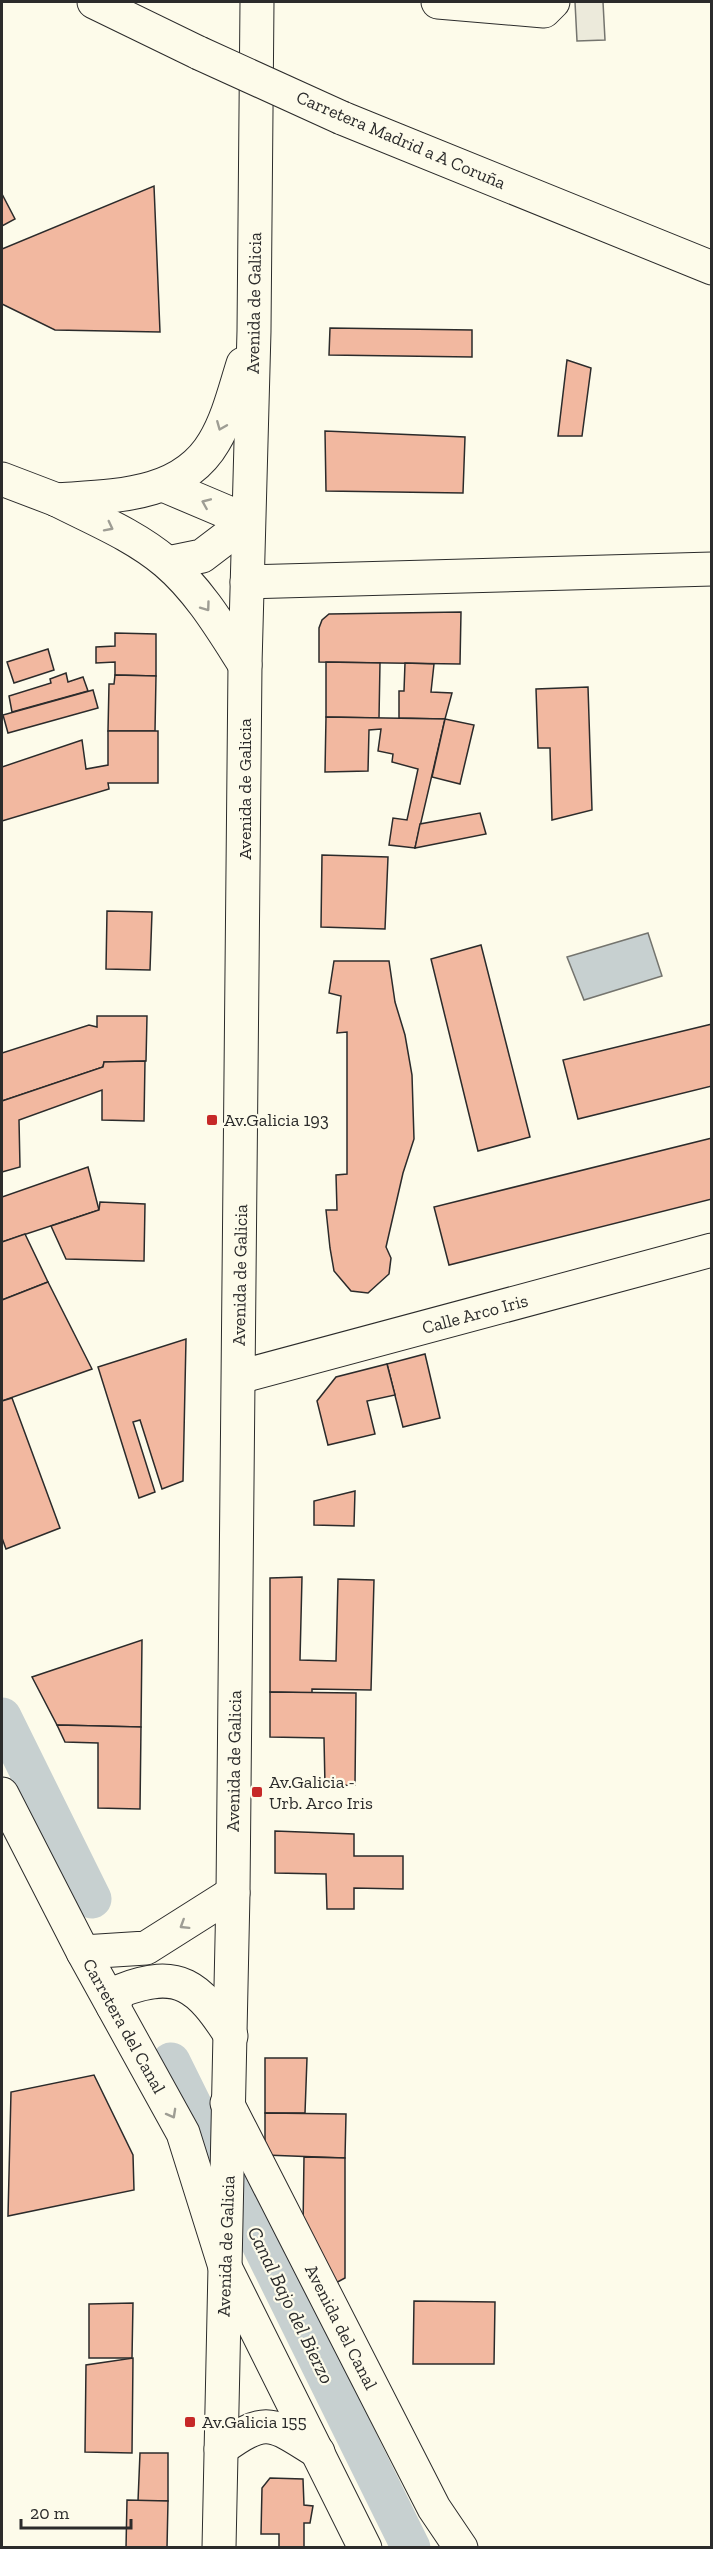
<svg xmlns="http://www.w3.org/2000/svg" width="713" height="2549" font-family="'Zilla Slab',serif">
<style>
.parking{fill:#eceadb;stroke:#74746e;stroke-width:1.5}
.water{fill:#c7d0d0;stroke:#74746e;stroke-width:1.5}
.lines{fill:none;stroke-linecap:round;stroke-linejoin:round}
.canal{stroke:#c7d0d0;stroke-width:39}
.building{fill:#f2b8a0;stroke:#2b2b2b;stroke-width:1.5}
.minor-casing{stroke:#2b2b2b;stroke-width:35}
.major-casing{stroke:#2b2b2b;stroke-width:35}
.highway-casing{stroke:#2b2b2b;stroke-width:35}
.minor{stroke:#fdfbea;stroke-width:33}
.major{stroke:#fdfbea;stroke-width:33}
.highway{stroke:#fdfbea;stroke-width:33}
.highway-bridge-casing{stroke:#2b2b2b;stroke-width:35;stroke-linecap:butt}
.highway-bridge{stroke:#fdfbea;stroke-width:33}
.oneway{stroke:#9e9d94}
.poi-dot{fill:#c62828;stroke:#fdfbea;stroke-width:2}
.labels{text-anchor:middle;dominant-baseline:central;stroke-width:4.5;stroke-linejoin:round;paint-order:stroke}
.street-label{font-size:18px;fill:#2b2b2b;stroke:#fdfbea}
.poi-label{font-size:18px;fill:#2b2b2b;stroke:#fdfbea;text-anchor:start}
.water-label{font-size:20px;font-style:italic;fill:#2b2b2b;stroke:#fdfbea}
</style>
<rect width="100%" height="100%" fill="#fdfbea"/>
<!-- parking -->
<path class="parking" d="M575,2H603L605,40L577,41Z"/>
<!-- water -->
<path class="water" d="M648,933L662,976L584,1000L567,957Z"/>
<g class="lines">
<!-- canal -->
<g class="canal">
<path d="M2,1717L92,1899"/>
<path d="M171,2062L411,2548"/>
</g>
</g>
<!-- building -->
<g class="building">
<path d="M154,186L160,332L55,330L2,304V249Z"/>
<path d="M2,194L15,219L2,226Z"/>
<path d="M330,328L472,330V357L329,355Z"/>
<path d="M567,360L591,368L582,436H558Z"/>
<path d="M325,431L465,437L463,493L326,491Z"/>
<path d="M461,612L460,664L319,662V628L322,620L329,614Z"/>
<path d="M115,633L156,634V676L115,675V662L96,663V647L115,646Z"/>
<path d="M48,649L54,670L14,683L7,662Z"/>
<path d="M326,662L380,663L379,718L326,717Z"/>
<path d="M405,663L434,664L431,692L452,693L445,719L399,718V691H404Z"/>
<path d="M66,673L68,682L83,677L88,691L12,712L9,696L51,683L50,679Z"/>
<path d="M115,675L156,676L155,731H108L109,684H114Z"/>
<path d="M588,687L592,810L552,820L550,748H538L536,689Z"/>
<path d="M93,690L98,708L8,733L3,715Z"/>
<path d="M326,717L445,719L415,848L389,845L393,818L407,820L418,769L392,762L393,754L378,751L381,729L369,730L368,771L325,772Z"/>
<path d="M445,719L474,725L460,784L432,777Z"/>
<path d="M108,731H158V783H108L109,789L2,821V767L82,740L86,769L108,765Z"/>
<path d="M480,813L486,834L415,848L420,824Z"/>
<path d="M322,855L388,857L385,929L321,927Z"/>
<path d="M107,911L152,912L150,970L106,969Z"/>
<path d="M481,945L530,1137L478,1151L431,959Z"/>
<path d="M334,961H389L395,1002L405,1035L412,1075L414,1139L403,1173L386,1247L391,1258L389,1274L368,1293L351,1291L334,1271L330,1248L326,1210H337L336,1175L347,1174V1032L337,1033L341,996L329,993Z"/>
<path d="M97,1016H147L146,1061L104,1062L103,1067L2,1101V1053L89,1025L97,1027Z"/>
<path d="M712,1024V1086L578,1119L563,1060Z"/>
<path d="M145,1061L144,1121L102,1120V1090L19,1120L20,1167L2,1172V1101L103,1067L104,1062Z"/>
<path d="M712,1138V1199L449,1265L434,1207Z"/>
<path d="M88,1167L99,1210L2,1242V1197Z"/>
<path d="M100,1202L145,1204L144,1261L66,1259L51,1226L99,1210Z"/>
<path d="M25,1234L48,1282L2,1300V1242Z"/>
<path d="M48,1282L92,1369L2,1401V1300Z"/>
<path d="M186,1339L183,1481L162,1489L140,1420L133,1422L155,1492L139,1498L98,1367Z"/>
<path d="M425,1354L440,1418L403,1427L387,1364Z"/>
<path d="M387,1364L395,1395L367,1401L375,1434L328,1445L317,1401L336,1377Z"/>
<path d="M12,1398L60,1528L6,1549L2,1538V1401Z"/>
<path d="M355,1491L354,1526L314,1525V1501Z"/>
<path d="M302,1577L300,1660L336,1661L338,1579L374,1580L371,1690L312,1689V1693L270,1692V1578Z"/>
<path d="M142,1640L141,1727L57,1725L32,1677Z"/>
<path d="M270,1692L356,1693L355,1785L325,1786L324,1738L270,1737Z"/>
<path d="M57,1725L141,1727L140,1809L98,1808V1743L65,1742Z"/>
<path d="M275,1831L354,1834V1856H403V1889L354,1888V1909H327L326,1874L275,1873Z"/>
<path d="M265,2058H307L305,2113H265Z"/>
<path d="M94,2075L133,2155L134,2190L8,2216L11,2092Z"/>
<path d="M265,2113L346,2114L345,2158L265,2155Z"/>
<path d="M304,2157L345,2158V2278L332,2285L303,2227Z"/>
<path d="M414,2301L495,2302L494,2364H413Z"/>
<path d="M133,2303L132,2358H89V2304Z"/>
<path d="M133,2358L132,2453L85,2452L86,2365Z"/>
<path d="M140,2453H168V2501H138Z"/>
<path d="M270,2478L303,2479L304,2505L313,2506L310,2523H304V2548H279V2534H261L262,2488Z"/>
<path d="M127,2500L168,2501L167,2548H126Z"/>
</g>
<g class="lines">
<defs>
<g id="minor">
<path d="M438,2L544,11L553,2"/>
<path d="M247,582L712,569"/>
<path d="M239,1377L712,1250"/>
<path d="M2,1794L83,1952L183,2133L225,2267L365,2548"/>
<path d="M83,1952L146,1948L233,1893"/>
<path d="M113,2006L120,1991C179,1968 199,1986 231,2036"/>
<path d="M227,2103L434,2508L461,2548"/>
<path d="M221,2449C268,2414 272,2424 318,2452"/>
</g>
<g id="major">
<path d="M163,485L248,521"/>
<path d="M57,500C113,496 182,497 214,442C228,419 235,389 243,364"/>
<path d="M57,500C94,519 134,535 166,562C199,590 222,629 245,665"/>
<path d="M168,563L202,556L248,521"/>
<path d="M219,2548L233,1893L245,665L254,331L257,2"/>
</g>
<g id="highway">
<path d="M94,2L199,53"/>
<path d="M342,118L712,268"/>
<path d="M2,479L57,500"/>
</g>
</defs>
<!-- minor casing -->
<use href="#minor" class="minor-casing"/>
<!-- major casing -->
<use href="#major" class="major-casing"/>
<!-- highway casing -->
<use href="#highway" class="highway-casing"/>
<!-- minor -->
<use href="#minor" class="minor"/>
<!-- major -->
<use href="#major" class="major"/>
<!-- highway -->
<use href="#highway" class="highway"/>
<defs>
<path id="highway-bridge" d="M199,53L342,118"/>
</defs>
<!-- highway-bridge casing -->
<use href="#highway-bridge" class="highway-bridge-casing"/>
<!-- highway-bridge -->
<use href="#highway-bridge" class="highway-bridge"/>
</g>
<!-- one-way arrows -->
<defs><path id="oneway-chevron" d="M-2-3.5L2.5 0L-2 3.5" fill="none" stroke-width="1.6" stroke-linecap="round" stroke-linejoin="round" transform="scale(1.5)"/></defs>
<g class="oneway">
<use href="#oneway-chevron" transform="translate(221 426) rotate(112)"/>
<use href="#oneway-chevron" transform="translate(206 503) rotate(-157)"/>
<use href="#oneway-chevron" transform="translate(109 527) rotate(27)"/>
<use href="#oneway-chevron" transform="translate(206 607) rotate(54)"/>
<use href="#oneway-chevron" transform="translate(184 1925) rotate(148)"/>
<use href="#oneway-chevron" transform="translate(172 2114) rotate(61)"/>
</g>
<!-- markers -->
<g class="poi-dot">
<rect x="206" y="1114" width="12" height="12" rx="3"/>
<rect x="251" y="1786" width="12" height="12" rx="3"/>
<rect x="184" y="2416" width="12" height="12" rx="3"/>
</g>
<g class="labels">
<!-- street labels -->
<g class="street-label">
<text transform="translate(401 140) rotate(23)">Carretera Madrid a A Coruña</text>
<text transform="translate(254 303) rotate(-89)">Avenida de Galicia</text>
<text transform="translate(245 789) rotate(-90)">Avenida de Galicia</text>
<text transform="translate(240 1275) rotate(-89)">Avenida de Galicia</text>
<text transform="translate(475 1314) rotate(-15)">Calle Arco Iris</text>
<text transform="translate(234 1761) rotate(-89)">Avenida de Galicia</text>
<text transform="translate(124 2026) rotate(61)">Carretera del Canal</text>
<text transform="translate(226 2246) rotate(-88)">Avenida de Galicia</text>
<text transform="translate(341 2327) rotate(63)">Avenida del Canal</text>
</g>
<!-- poi labels -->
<g class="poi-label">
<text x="224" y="1120">Av.Galicia 193</text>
<text x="269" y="1782">Av.Galicia -<tspan x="269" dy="21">Urb. Arco Iris</tspan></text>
<text x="202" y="2422">Av.Galicia 155</text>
</g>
<!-- water labels -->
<g class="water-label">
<text transform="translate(291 2305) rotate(64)">Canal Bajo del Bierzo</text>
</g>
</g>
<!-- border -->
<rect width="713" height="2549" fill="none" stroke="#2b2b2b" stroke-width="6"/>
<!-- scale -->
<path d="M21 2519v9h110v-9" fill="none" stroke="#2b2b2b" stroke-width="3"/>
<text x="30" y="2519" font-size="18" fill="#2b2b2b" stroke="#fdfbea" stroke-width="4.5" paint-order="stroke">20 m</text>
</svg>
